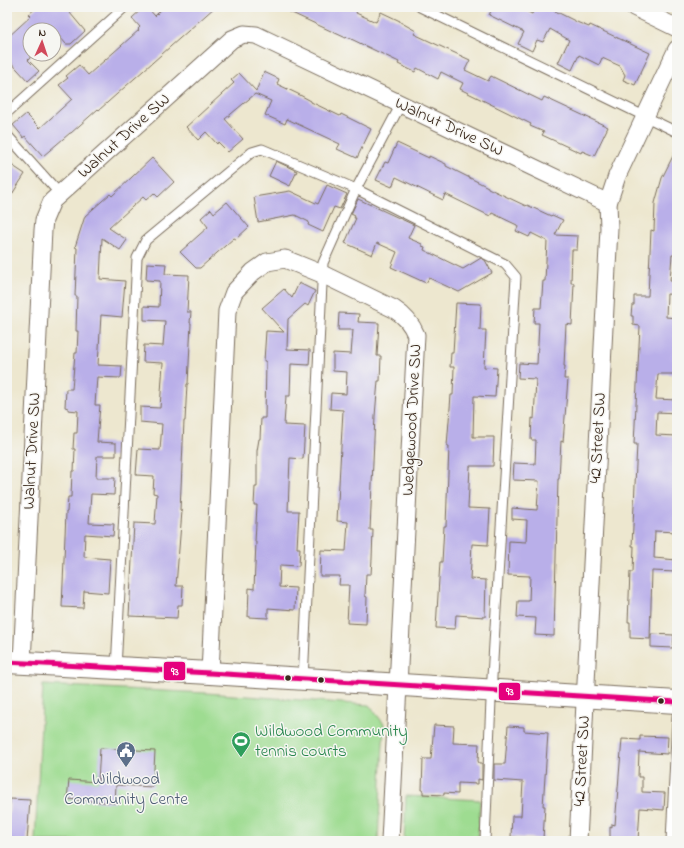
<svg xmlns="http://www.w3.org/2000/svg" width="684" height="848" font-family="'Indie Flower',sans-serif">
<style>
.green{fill:#9edc91;stroke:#6c8358}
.building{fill:#b9afe9}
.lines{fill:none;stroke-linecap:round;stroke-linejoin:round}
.lane-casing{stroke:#796c5c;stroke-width:11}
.street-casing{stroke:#796c5c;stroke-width:19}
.secondary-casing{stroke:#796c5c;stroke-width:24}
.lane{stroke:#fff;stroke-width:9}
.street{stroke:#fff;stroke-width:17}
.secondary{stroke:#fff;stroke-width:22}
.bus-1-casing{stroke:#f6f6f2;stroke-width:8}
.bus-1{stroke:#e5007d;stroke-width:5}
.bus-dot{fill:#3b2a1e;stroke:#f6f6f2;stroke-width:1.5}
.labels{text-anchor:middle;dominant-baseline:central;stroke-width:3;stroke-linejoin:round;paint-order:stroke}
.street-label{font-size:17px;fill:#3b2a1e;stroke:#f6f6f2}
.leisure-label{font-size:17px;fill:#27864d;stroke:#f6f6f2;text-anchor:start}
.service-label{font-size:17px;fill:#4e5e75;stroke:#f6f6f2}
.line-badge{stroke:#f6f6f2;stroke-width:1.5}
.badge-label{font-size:11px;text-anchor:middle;font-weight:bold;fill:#fff}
</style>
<rect width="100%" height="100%" fill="#f6f6f2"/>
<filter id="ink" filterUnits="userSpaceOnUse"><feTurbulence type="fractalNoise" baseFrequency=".025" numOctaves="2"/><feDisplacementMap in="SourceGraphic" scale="8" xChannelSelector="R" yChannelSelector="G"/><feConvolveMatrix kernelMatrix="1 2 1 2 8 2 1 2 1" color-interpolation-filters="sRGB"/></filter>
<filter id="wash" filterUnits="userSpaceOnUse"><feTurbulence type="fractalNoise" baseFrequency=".012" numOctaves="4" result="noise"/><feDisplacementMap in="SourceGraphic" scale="16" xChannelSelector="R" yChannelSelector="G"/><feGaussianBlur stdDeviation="0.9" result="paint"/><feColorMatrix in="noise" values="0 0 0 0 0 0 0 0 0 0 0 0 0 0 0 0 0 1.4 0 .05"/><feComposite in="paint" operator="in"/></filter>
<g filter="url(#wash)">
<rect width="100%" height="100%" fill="#ede7cf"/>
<!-- green -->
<g class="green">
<path d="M43,685L206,693L369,705L384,724L378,841H35Z"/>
<path d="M406,796L480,800L478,841H404Z"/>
</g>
<g id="blocks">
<!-- building -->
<g class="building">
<path d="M37,7H77L70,13L85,31L71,44H66L54,30H30V58L28,60L39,71L28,81L7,58V38L31,16L29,14Z"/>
<path d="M144,7H147L155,16L164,7H215L99,110L98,109L71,133H70L43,156L25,136L24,138L13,125L26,114L40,128L72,99L59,85L68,78L66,76L79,65L88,75L139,30L138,29L140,27L132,18Z"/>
<path d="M279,7H358L356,13L376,22L381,12L400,21V22L416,31L414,34L470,60L465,70L488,81L491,76L542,101L544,97L608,127L594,156L582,151L581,153L542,135L544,132L530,126L531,124L460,89L463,83L441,72L438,79L417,68L415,72L398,64L399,62L347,37L346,38Z"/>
<path d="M493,7H518L532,14L535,7H547L579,23L589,27L590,25L650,53L635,85L623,80L625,75L620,66L602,58L599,65L579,55L572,70L558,63L569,40L550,29L543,42L537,40L532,51L518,44L524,32L489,15Z"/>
<path d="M264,72L279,79L277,84L298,94L311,101V102L340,116L341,114L371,129L357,158L337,149L340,144L287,119L285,124L265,115L271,101L255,94L225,119L243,139L228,152L218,142L217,144L206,132L198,140L186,127L234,83L231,80L239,73L256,91Z"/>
<path d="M397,143L429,158V156L446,164V166L488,187V188L526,206L527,205L551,216L552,215L563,220L555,235L578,236L577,250H572L571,283H574L572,325L566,324L564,366H565L564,379H568L563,442L561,441L559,479H558L554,636L535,635L536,618L517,617L518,601H529L530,576L508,575L509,541L526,542L527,520L512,519V508L537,510L539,481L513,480L514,463L535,464L536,440H531L532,418L534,419L536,379L518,378L519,363L537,364L539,323H534L535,308H541L543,281H545L547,241L531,233L529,237L516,231L518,227L517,225L492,213L490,216L445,194L443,200L396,177L392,187L376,180L385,162L388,163Z"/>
<path d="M677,148V255H672L670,281H677V295L667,294L666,317L677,318V374H658L656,399L677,400V413L657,412L656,435L677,436V532L655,531L654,558L677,560L676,572L652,571L650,639L630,638V622H628L630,572H633L634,546H632L637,444H634L640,326L633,325V316H631L632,305H634V296H648L651,230L654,231L655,203L662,178Z"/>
<path d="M152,158L174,182L158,197L154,193L146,200L143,197L109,228L127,240L120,250L102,238L100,279L125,281L122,317L101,315L98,365L122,366L121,378L97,377L95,405H100L97,442L116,443V456H97L96,478H115L114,495L91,494L89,523L114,524L113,536L85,534L84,557L110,559L108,593L84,591L83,608L62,607L66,512H67L68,497H71L72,471H74L75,449H73L74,433H77L78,411L68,410V408L65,407L66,389H72L75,353H77L78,331H76L77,296H75L77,248L75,247L85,216L110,194L112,196Z"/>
<path d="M276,161L297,171L290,186L269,176Z"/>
<path d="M7,162L25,174L7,202Z"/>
<path d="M327,185L347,194L340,209L334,207L323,232L308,225L309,222L295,215L258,222L254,197L290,191L318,204Z"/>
<path d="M358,199L414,225L408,238L422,244V246L425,247L424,250L463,269L481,258L485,260L492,273L459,292L429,278L426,283L391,267L397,252L377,243L372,255L345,243L356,218H354L355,216L351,214Z"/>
<path d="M227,202L249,227L236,239L234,238L200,268H196L180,252L208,227L201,218L211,209L214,213Z"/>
<path d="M147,263L166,264L165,274L189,275L187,312H191L190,323H191L188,384H187L185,421H184L180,510L182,511L176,586H183L182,605H178L177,618L129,616L134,523L155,524L157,494L153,493L154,476L136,475L138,449L160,450L162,424L140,422V407L160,408L163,363L143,362L144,345L163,346L165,321L144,320V306L159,307L160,281L146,280Z"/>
<path d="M299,283L315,291L308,306L305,304L288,319L287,349L310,350L309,365L291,364L290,396H286L284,425L305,426L303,459L290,458L288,511H299L297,548H300L299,566L280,565L279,587L296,588L295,610L268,608V618L248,617L249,588L254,589L256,542H255L257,505H254L255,487H257V451L259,439H260L261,418H265L266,361H264L266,331L284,332L279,327L278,328L279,327L262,308L284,289L292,298Z"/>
<path d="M456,303L481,304L480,330H486L484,367L497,368L495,397L474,396L473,437H494L493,466H470L468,508L490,509L488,545L472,544L470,579L486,580L485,617L456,615L455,629L436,628L440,562H442L444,526H446L449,446H447L451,395H453L454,367H450L451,353H453Z"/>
<path d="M339,313L359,314L358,322L379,323L377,356H381L380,381H378L375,416L370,530H373L372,559L371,574H366L365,596L367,597L366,624L347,623L349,585H339L340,576H320L321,550L346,551L348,522L337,521L343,410L330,409L331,393L346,394L347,372L333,371V353L351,354L353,330H338Z"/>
<path d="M651,634L674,635L673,648L651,647Z"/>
<path d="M434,725L454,726L453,743L479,744L478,761L479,763H482V780L478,779V784L458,783V794L444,793V795L423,794V790H422L423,759H431Z"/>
<path d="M508,726L524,727V731L548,733L543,806H545L543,839L511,837L512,816H521L523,782L494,780V764H505Z"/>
<path d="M640,736L668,737L667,754L639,752L638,777H642V792L665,793L664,810L640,808L638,841H610V827L612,828V824L615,825L622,739L640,740Z"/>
<path d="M100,748L155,751L153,787L116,785L115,803L67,799L69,780L98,782Z"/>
<path d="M10,799L30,800L27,841H7Z"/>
</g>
</g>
</g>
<g filter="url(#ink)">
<use href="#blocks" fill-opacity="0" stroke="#796c5c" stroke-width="1"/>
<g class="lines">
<defs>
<g id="lane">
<path d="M420,7L677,132"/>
<path d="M7,113L125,7"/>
<path d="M7,135L60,194"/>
<path d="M116,669L137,258L146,240L252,152L262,149L356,189L505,264L516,277L492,677L485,841"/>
<path d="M303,680L323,263L356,189L401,104"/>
<path d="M671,841L677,716"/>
</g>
<g id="street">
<path d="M634,7L677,28"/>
<path d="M22,663L43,230L44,220L52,201L232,39L244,34L256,35L608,203"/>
<path d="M210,673L227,311L234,292L253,272L267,262L285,259L322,274L394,309C405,316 411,323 416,335L390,841"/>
<path d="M578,841L609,228L608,203L617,176L677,49"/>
</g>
<path id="secondary" d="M7,662L210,673L677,702"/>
</defs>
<!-- lane casing -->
<use href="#lane" class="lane-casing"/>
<!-- street casing -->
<use href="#street" class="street-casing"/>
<!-- secondary casing -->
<use href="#secondary" class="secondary-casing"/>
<!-- lane -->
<use href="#lane" class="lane"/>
<!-- street -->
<use href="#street" class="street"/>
<!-- secondary -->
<use href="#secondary" class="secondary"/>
<defs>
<path id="bus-1" d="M7,662L210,673L677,702"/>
</defs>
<!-- bus-1 casing -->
<use href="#bus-1" class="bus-1-casing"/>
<!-- bus-1 -->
<use href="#bus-1" class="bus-1"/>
</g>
</g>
<!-- icons -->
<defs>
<symbol id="stadium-pin" viewBox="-11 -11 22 30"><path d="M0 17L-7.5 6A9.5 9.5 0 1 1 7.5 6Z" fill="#2e9e5b" stroke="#f6f6f2"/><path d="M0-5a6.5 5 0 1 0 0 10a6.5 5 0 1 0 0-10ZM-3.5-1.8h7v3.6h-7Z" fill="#fff"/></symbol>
<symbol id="civic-pin" viewBox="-11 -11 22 30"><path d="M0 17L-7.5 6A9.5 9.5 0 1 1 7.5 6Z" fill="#5c6f8a" stroke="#f6f6f2"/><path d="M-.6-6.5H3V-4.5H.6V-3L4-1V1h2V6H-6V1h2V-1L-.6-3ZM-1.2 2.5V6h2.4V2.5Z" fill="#fff"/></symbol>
</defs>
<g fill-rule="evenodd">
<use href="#stadium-pin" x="230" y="730" width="22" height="30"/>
<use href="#civic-pin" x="115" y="740" width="22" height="30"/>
</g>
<!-- markers -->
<g class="bus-dot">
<circle cx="288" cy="678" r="3.5"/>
<circle cx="321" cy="680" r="3.5"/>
<circle cx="661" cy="701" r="3.5"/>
</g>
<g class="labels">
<!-- street labels -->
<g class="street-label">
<text transform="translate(449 127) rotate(25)">Walnut Drive SW</text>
<text transform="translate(124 136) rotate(-42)">Walnut Drive SW</text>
<text transform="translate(412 420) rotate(-87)">Wedgewood Drive SW</text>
<text transform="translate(598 438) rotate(-87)">42 Street SW</text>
<text transform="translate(32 451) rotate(-87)">Walnut Drive SW</text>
<text transform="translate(582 761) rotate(-87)">42 Street SW</text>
</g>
<!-- leisure labels -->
<g class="leisure-label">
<text x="255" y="731">Wildwood Community<tspan x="255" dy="20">tennis courts</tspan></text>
</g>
<!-- service labels -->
<g class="service-label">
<text x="126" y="779">Wildwood<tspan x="126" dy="20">Community Cente</tspan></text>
</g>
</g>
<g class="line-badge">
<rect x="163" y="661" width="23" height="20" rx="4" fill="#e5007d"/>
<rect x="498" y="682" width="23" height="19" rx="4" fill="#e5007d"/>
</g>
<g class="badge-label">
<text x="175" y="675">93</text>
<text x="510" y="695">93</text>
</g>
<!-- margin -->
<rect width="684" height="848" fill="none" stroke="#f6f6f2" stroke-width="24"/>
<!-- north arrow -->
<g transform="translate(42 42) rotate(3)"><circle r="19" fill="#f6f6f2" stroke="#aba49d"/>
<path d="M0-3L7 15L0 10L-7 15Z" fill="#d1495b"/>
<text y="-6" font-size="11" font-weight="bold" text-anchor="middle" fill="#3b2a1e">N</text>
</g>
</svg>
